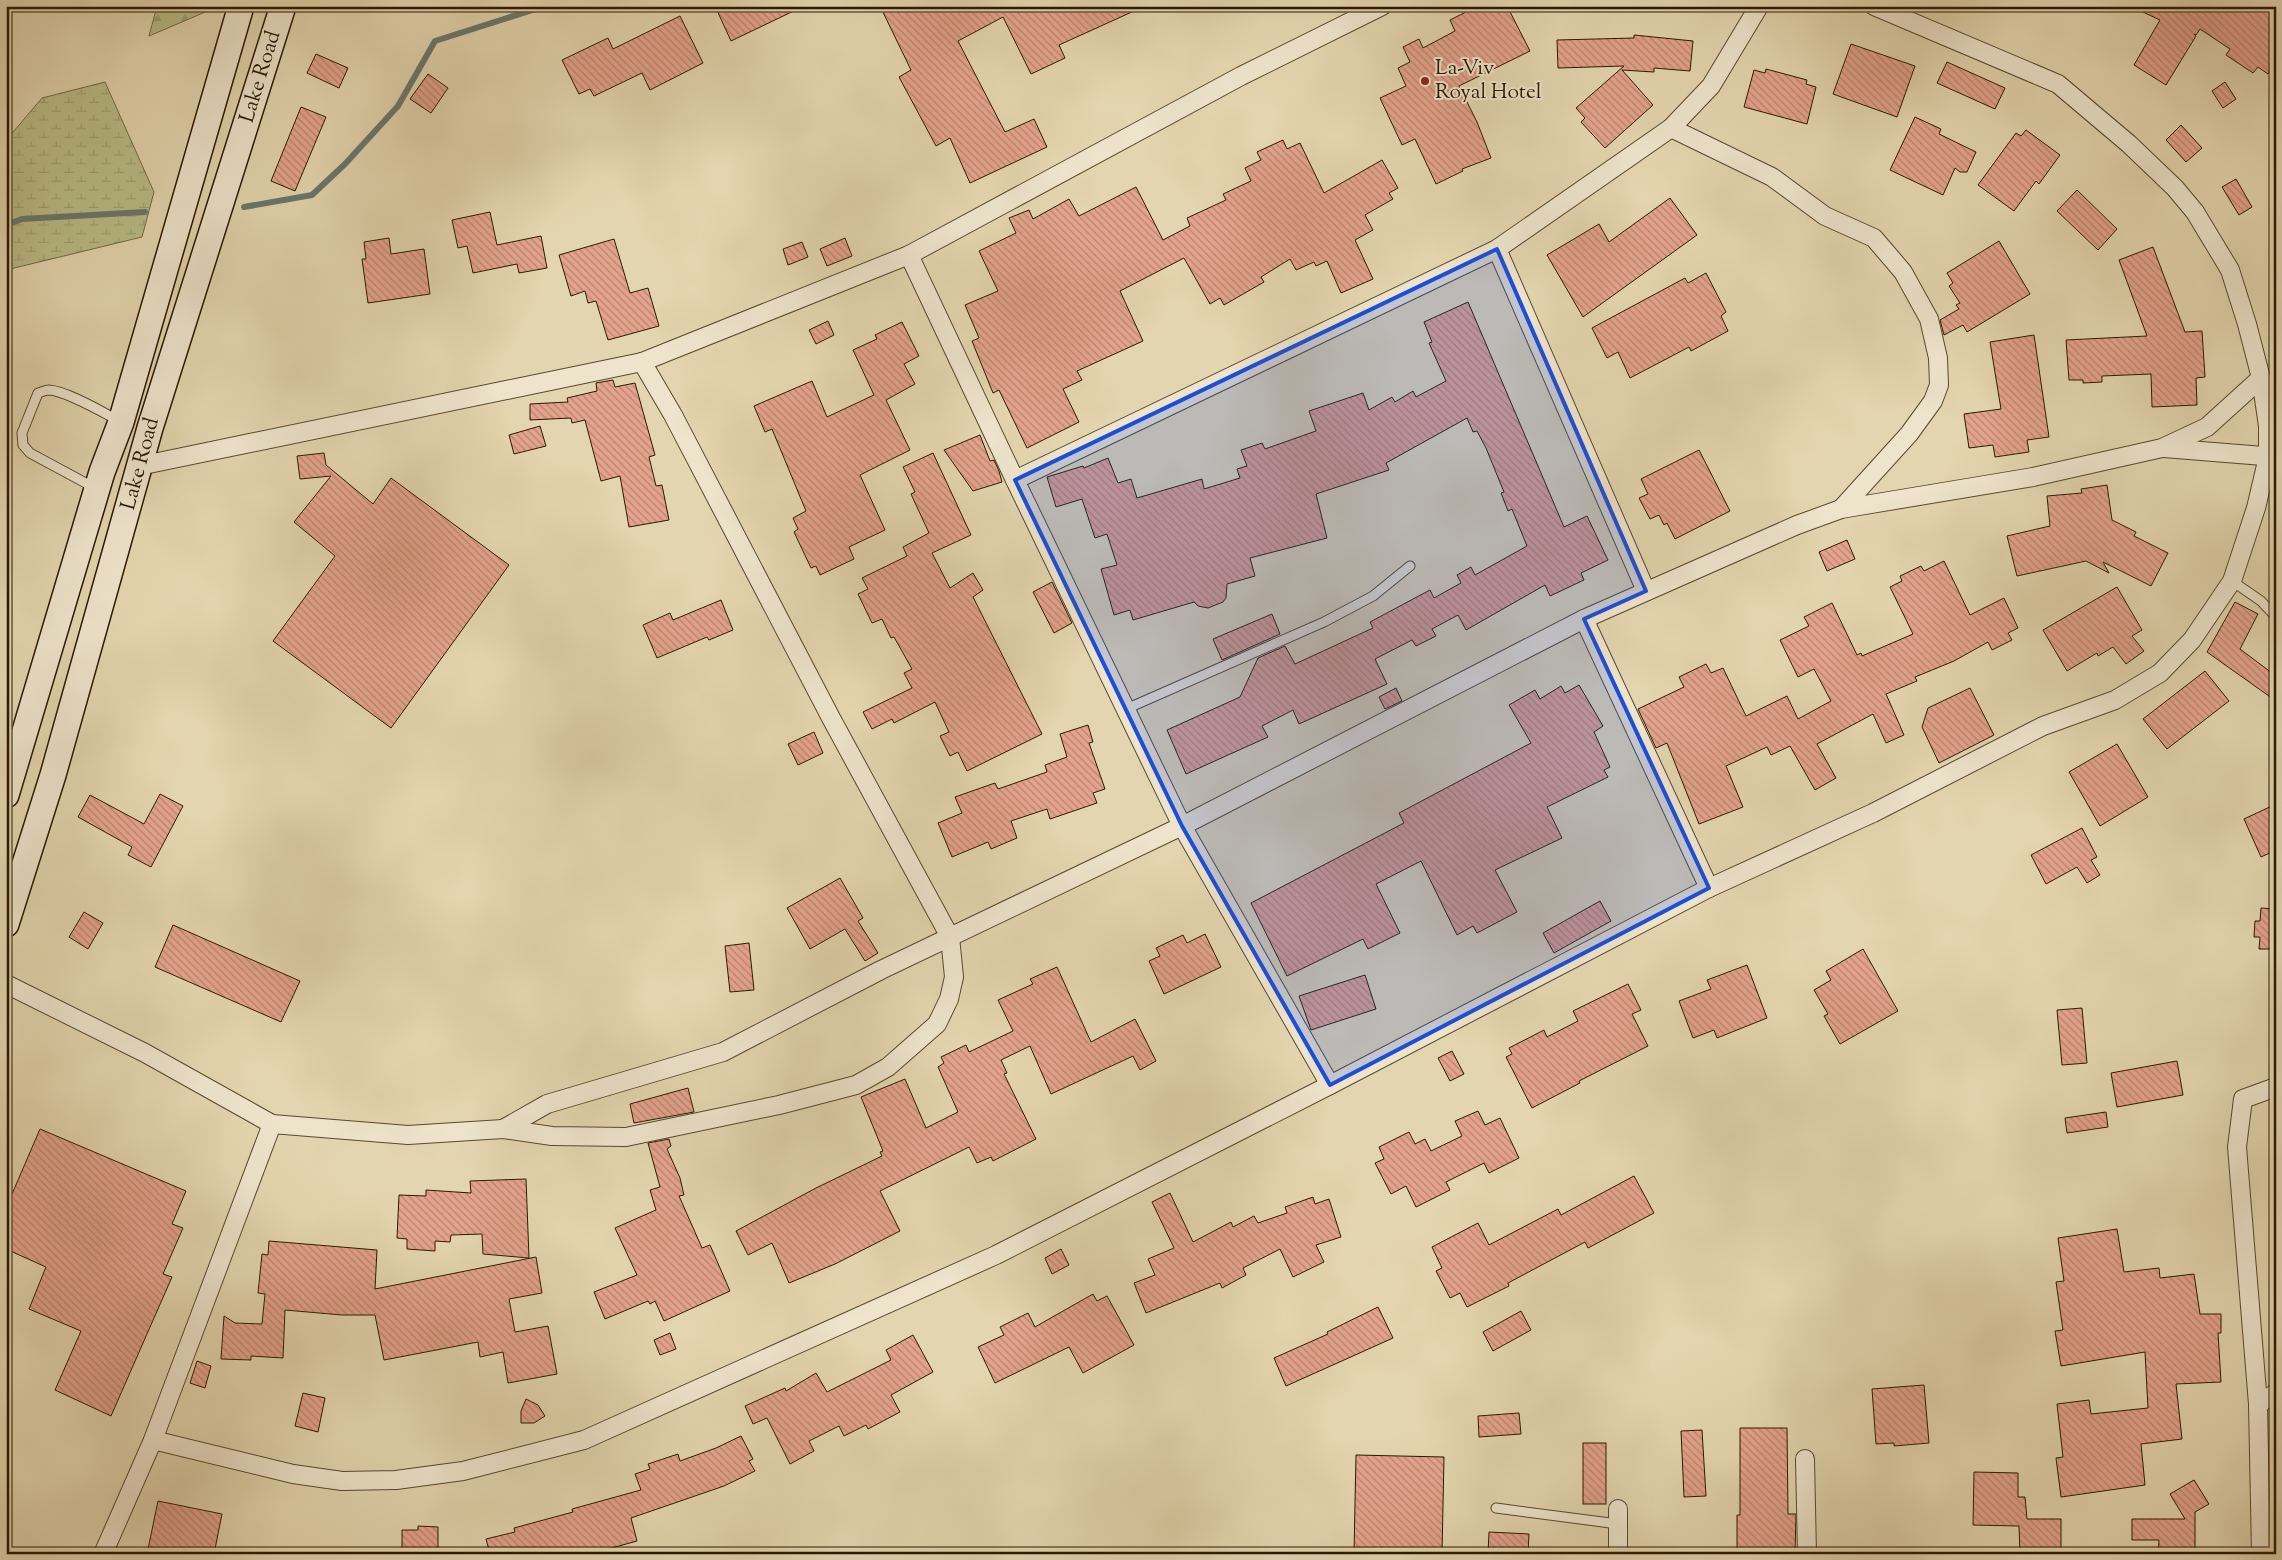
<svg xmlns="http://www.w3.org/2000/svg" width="2282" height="1560" font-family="'Sorts Mill Goudy',serif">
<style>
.forest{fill:url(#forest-firs);stroke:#726a45}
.wetland{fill:url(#wetland-marsh);stroke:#726a45}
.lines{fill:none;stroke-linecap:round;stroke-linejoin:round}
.stream{stroke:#6b786d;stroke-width:6}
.building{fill:url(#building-back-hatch);stroke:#2a1903}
.service-casing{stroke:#58482e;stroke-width:11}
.minor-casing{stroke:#58482e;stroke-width:20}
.secondary-casing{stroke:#2a1903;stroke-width:28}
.service{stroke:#ede4cb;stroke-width:9}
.minor{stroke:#ede4cb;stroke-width:18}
.secondary{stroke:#ede4cb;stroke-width:25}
.marked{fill:#1d4ed8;fill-opacity:0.2;stroke:#1d4ed8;stroke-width:4;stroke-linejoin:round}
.poi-dot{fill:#8f2418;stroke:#ede4cb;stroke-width:2}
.labels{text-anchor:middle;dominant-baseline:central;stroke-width:4;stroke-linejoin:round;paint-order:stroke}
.poi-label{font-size:21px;fill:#2a1903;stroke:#ede4cb;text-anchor:start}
.street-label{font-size:21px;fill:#2a1903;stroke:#ede4cb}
</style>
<defs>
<pattern id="forest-firs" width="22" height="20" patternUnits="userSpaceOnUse" patternTransform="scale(1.25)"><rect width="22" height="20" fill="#b9bc87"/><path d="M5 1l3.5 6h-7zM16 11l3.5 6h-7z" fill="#9fa173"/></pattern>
<pattern id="wetland-marsh" width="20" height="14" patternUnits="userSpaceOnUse" patternTransform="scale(1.25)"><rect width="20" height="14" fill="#b9bc87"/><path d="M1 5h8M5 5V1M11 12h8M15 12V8" fill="none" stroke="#9fa173"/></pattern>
<pattern id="building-back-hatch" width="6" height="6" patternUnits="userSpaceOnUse" patternTransform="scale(1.25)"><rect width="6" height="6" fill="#e4a38d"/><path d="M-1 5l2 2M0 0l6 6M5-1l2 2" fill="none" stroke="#b98471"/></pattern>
</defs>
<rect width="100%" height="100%" fill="#e3d5af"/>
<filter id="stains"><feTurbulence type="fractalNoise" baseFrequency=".004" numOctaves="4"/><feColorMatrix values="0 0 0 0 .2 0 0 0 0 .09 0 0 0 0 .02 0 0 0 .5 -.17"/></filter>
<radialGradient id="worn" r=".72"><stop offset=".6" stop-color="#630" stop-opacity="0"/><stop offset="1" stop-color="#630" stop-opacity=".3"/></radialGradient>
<!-- forest -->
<path class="forest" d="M157,6H211L210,10L149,36Z"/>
<!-- wetland -->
<path class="wetland" d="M105,82L154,192L142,237L6,270L8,138L42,98Z"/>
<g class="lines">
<!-- stream -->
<g class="stream">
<path d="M244,207L312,195L345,164L398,106L435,41L545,6"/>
<path d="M6,225L22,219L145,212"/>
</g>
</g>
<!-- building -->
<g class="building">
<path d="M715,6H804L731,41Z"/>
<path d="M880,6H1145L1059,45L1065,58L1031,74L1003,17L958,41L1005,132L1034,119L1047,147L970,183L950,138L936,146L899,77L911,70Z"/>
<path d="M1478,6H1507L1530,51L1459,86L1477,122L1491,158L1462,169L1463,171L1436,184L1415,139L1402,145L1380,98L1406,86L1398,68L1410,62L1403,47L1419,39L1423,48L1455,31L1450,20Z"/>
<path d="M2130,6H2276V62L2268,74L2258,67L2253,73L2226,55L2230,49L2200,29L2196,35L2194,34L2196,36L2166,85L2134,65L2160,20Z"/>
<path d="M680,16L703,63L650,90L642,73L594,96L590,89L579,94L562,60L608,38L613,49Z"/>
<path d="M1634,35L1693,41L1690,71L1654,68V72L1622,70L1653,105L1605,148L1581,122L1585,118L1576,108L1624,66L1558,68L1557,40L1634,38Z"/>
<path d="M1851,44L1915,66L1897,117L1833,94Z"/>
<path d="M316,54L348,68L339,88L307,73Z"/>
<path d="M1947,62L2005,88L1995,109L1937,83Z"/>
<path d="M1766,69L1807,80L1806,84L1816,87L1807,124L1744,107L1754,70L1765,73Z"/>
<path d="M428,74L448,88L431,113L410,99Z"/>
<path d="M2225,82L2236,99L2223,108L2212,91Z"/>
<path d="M301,107L326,117L295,191L271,181Z"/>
<path d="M1915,117L1941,129L1939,134L1976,152L1967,172H1960L1955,168L1943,195L1890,170Z"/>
<path d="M2181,125L2202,148L2186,162L2166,140Z"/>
<path d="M2026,130L2060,155L2039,184L2036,181L2014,211L1978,185L2016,133L2021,136Z"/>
<path d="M1283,140L1287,149L1300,143L1324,193L1382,160L1398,188L1389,193L1393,199L1365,215L1373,230L1355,240L1373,279L1341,293L1327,261L1316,266L1314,262L1296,270L1290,259L1261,277L1264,282L1224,305L1220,298L1210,304L1184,258L1120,291L1143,341L1077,371L1082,380L1063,389L1079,422L1027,448L999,390L993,393L972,341L979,338L965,305L998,291L979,251L1016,233L1009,218L1029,210L1033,219L1069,199L1079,216L1136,187L1163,240L1190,226L1187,218L1226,200L1223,194L1251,181L1245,168L1261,160L1257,152Z"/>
<path d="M2236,179L2252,207L2239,215L2222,187Z"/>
<path d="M2077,190L2117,229L2098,250L2057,211Z"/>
<path d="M1670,198L1697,235L1583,317L1547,255L1599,224L1609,242Z"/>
<path d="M490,212L497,245L541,236L547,268L519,273L517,264L473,273L467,246L458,248L452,220Z"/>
<path d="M389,238L391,254L424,249L430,294L368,303L362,259H366L364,242Z"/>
<path d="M845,238L852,256L827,266L820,249Z"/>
<path d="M614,239L630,293L648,288L659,326L608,340L596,301L588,303L585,291L571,296L559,255Z"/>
<path d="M1999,241L2030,294L1967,332L1963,325L1944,335L1940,320L1959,309L1956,305L1960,303L1949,286L1953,283L1947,273Z"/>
<path d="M802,242L808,257L788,265L783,249Z"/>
<path d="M2153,247L2185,332L2202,331L2205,377L2196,378L2197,405L2152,407L2151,374L2102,376V382L2083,383V380H2069L2066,340L2147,336L2119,260Z"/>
<path d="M1706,273L1726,312L1721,316L1728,331L1691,351L1689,347L1630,378L1618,352L1607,358L1592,328L1685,278L1688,283Z"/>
<path d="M1468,302L1564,527L1587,516L1608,560L1581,573L1584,580L1550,596L1545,585L1466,630L1458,615L1432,629L1436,636L1416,646L1412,640L1375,659L1387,684L1299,724L1293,710L1262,726L1268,737L1186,774L1167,730L1240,697L1258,658L1285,646L1295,664L1373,628L1370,622L1430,590L1434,598L1461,583L1457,575L1471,567L1475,575L1527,546L1512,509L1508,511L1501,493L1504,492L1486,448L1477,431L1473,432L1467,418L1386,463L1389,470L1316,494L1327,538L1250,558L1255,576L1227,584L1226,598L1223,602L1208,608L1198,606L1194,602L1133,620L1130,610L1114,615L1101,569L1117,565L1107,534L1095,538L1082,499L1056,507L1047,477L1083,466L1084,468L1108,458L1118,483L1131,479L1137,498L1202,479L1204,489L1240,478L1237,469L1247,466L1241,450L1262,443L1265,449L1316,431L1309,411L1363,393L1369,410L1392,397L1395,402L1413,391L1416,397L1446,381L1429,343L1432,342L1424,322Z"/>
<path d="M828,321L834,335L816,344L809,330Z"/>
<path d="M902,322L919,356L904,364L915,384L886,400L910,450L860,475L885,530L849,547L854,559L820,575L816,566L811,568L794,532L798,529L793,518L806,511L772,429L765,432L754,406L812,381L827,417L874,395L853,350L877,339L875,335Z"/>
<path d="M2034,335L2049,437L2027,440L2029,452L1995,457L1993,445L1969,448L1964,414L2001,409L1990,342Z"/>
<path d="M613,380L615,387L635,383L655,455L649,457L656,486L662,485L669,520L629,527L620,476L601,481L585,420L572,423L571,418L530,420V404L568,402L567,398L597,391L596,383Z"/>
<path d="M540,426L546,446L514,454L509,435Z"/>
<path d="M980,435L990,461L994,460L999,471L1002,482L973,491L944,450Z"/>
<path d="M1699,450L1730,511L1675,539L1667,523L1664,525L1659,515L1650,519L1639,498L1648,494L1641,479Z"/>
<path d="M324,453L326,465L373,504L391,478L509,565L391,728L273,641L335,556L294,522L331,476L300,479L297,456Z"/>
<path d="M933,453L971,535L932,553L950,588L973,573L983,590L973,597L1042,734L967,771L958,752L950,756L940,736L949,732L935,702L894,723L892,719L872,729L863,712L912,688L904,673L912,669L894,637L891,638L882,619L872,623L858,594L868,589L862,578L907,556L903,547L929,533L911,494L915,492L903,467Z"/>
<path d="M2107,485L2112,520L2136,532L2134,536L2168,553L2151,586L2103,562L2109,573L2086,561L2017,576L2007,536L2050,526L2047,496L2082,493L2081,489Z"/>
<path d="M1847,540L1855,559L1827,571L1819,552Z"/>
<path d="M1944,561L1970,615L2004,598L2018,628L2008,633L2012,640L1992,650L1988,642L1954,661L1915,677L1917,681L1886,694L1904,735L1886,743L1873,714L1817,744L1836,778L1815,790L1790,746L1771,755L1767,747L1726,766L1743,807L1699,824L1667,743L1656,748L1638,709L1684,687L1679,677L1706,664L1711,673L1723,668L1746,716L1787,696L1798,719L1831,701L1814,669L1798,677L1780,640L1809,626L1804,617L1832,603L1857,655L1861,653L1862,656L1913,634L1890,587L1902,581L1900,576L1921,566L1924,571Z"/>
<path d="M1052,582L1072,623L1054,633L1033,592Z"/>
<path d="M2117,587L2142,630L2132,636L2144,651L2126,664L2113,647L2098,656L2097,653L2067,671L2043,630Z"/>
<path d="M721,600L733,630L709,640L707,637L657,658L643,625L670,613L673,620Z"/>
<path d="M2235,602L2258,614L2240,649L2276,676V701L2207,652Z"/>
<path d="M1272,614L1280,634L1222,660L1213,639Z"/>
<path d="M2205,671L2229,701L2167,749L2143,719Z"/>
<path d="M1579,685L1603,726L1594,732L1610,767L1604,770L1608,777L1547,807L1562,838L1495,870L1517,912L1477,933L1473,926L1457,935L1421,861L1376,884L1400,933L1368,949L1363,939L1287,976L1251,903L1404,823L1399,813L1531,743L1509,705L1535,690L1540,699L1561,686L1565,693Z"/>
<path d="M1396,688L1402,701L1385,709L1379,697Z"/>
<path d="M1970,688L1994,735L1939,763L1922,727L1928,708Z"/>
<path d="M1088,725L1093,742L1089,743L1105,789L1093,793L1097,803L1050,819L1047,809L1011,821L1017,838L991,849L988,842L952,857L938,823L962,813L955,797L995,783L998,789L1047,772L1045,765L1067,757L1060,734Z"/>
<path d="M814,732L823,753L798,765L788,744Z"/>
<path d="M2117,744L2148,797L2100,826L2069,772Z"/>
<path d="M160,794L183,806L151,867L128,855L132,847L78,817L90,795L144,824Z"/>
<path d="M2276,804V850L2261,857L2244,819Z"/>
<path d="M2082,828L2097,857L2091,860L2100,875L2087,883L2077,867L2046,884L2031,855Z"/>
<path d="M840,878L863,918L858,921L878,953L865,961L845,929L810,949L787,908Z"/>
<path d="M1600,901L1611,921L1554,953L1543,933Z"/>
<path d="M2261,908L2276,909V949H2259L2260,937H2254L2255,921H2260Z"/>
<path d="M84,912L103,923L88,949L69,937Z"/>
<path d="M173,925L300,981L281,1022L155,967Z"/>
<path d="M1205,934L1221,967L1164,994L1149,961L1160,956L1156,948L1183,935L1187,943Z"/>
<path d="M749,943L754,990L730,992L725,946Z"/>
<path d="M1863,949L1898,1011L1840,1044L1824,1016L1828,1014L1814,990L1831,980L1826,971Z"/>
<path d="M1747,965L1767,1018L1717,1038L1714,1030L1693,1038L1679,1001L1711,989L1707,980Z"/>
<path d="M1057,967L1091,1042L1135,1019L1156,1061L1140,1070L1133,1056L1051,1094L1030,1046L1001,1060L1007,1073L1004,1074L1036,1139L993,1161L991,1157L977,1163L969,1147L880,1191L900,1231L835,1264L789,1283L772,1243L748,1255L736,1231L816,1188L882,1156L880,1152L883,1151L861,1097L905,1079L926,1128L958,1112L938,1067L944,1063L941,1057L966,1045L969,1052L1013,1031L998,1000L1033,984L1030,979Z"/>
<path d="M1365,975L1376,1009L1311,1030L1299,996Z"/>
<path d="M1628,984L1641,1010L1632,1014L1648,1046L1579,1081L1580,1083L1532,1108L1506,1057L1512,1054L1509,1048L1544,1030L1547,1037L1578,1021L1573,1011Z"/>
<path d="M2082,1008L2087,1063L2062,1065L2057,1010Z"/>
<path d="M1452,1051L1464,1074L1450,1081L1438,1058Z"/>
<path d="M2177,1061L2183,1095L2117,1107L2111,1073Z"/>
<path d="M688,1088L694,1112L634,1123L630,1104Z"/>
<path d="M1478,1111L1485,1125L1500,1118L1519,1158L1489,1173L1484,1163L1446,1182L1450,1190L1416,1207L1406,1186L1391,1194L1375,1163L1384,1159L1379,1147L1409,1132L1415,1144L1425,1139L1431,1151L1462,1136L1455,1121Z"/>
<path d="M2106,1112L2108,1127L2067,1133L2065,1118Z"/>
<path d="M40,1129L186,1191L172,1224L183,1228L163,1274L172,1277L111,1416L55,1390L81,1331L29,1309L46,1267L6,1249V1208Z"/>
<path d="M669,1139L671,1146L667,1149L680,1178L684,1195L679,1196L702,1248L710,1245L730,1291L664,1321L655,1301L650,1304L648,1301L605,1319L594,1292L637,1275L615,1228L656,1210L650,1190L660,1187L648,1143Z"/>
<path d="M1634,1176L1654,1213L1588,1248L1585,1242L1508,1283L1509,1286L1467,1307L1460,1293L1450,1298L1436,1271L1442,1268L1432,1247L1478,1223L1489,1245L1558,1209L1561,1215Z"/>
<path d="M526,1179L529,1258L483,1254L482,1234L451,1235L450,1242L435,1241V1251L407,1249V1239L397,1238L399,1195L426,1196V1190L471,1193L470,1181Z"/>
<path d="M1170,1193L1193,1242L1231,1222L1233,1227L1254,1216L1258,1223L1287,1213L1285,1207L1313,1197L1315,1204L1329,1199L1341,1237L1316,1245L1324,1262L1293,1277L1280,1249L1243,1268L1246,1275L1222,1288L1220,1283L1146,1313L1134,1283L1155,1275L1148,1259L1174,1248L1152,1202Z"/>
<path d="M2117,1229L2124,1272L2159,1268L2160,1278L2194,1274L2200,1314H2221V1333H2218L2221,1382L2176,1384L2182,1439L2141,1444L2145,1485L2061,1497L2056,1458L2063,1457L2057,1404L2089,1400L2091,1414L2148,1408L2145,1352L2061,1366L2055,1331L2063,1330L2056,1282L2064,1281L2058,1238Z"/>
<path d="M269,1241L377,1250L375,1289L536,1257L542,1293L509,1299L515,1332L548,1326L557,1374L508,1383L503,1352L480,1357L478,1342L384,1360L375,1315H342L285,1310L283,1358L251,1356V1360L221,1359L224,1316L235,1323L262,1324L265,1294L258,1293L262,1254L268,1255Z"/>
<path d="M1061,1249L1069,1265L1052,1274L1045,1258Z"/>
<path d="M1093,1294L1097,1301L1107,1296L1134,1345L1083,1373L1069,1347L995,1383L978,1347L1004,1335L1000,1327L1028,1313L1035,1327Z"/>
<path d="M1378,1307L1393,1338L1286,1386L1274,1358L1328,1334L1327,1332Z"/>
<path d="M1521,1311L1531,1330L1493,1351L1483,1332Z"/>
<path d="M670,1333L676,1349L660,1355L654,1340Z"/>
<path d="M913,1335L933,1372L891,1395L900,1412L868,1429L866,1425L844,1436L839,1426L809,1441L814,1451L790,1464L767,1418L753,1424L745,1406L785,1388L786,1391L816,1373L827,1392L891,1360L886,1350Z"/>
<path d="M197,1361L211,1366L205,1388L190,1383Z"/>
<path d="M1924,1385L1929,1443L1894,1446V1443L1876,1444L1872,1389Z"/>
<path d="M303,1393L325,1398L318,1432L295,1426Z"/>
<path d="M526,1399L538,1405L545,1416L534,1423H521V1411Z"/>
<path d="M1519,1413L1521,1434L1479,1437L1478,1416Z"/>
<path d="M1740,1428H1787L1788,1514H1796L1795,1554H1737V1515H1740Z"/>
<path d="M1702,1430L1706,1496L1684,1497L1681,1431Z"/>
<path d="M741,1436L753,1459L749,1461L755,1471L724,1486L631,1518L637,1541L590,1554H490L486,1539L515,1532L514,1528L573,1512L572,1509L641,1490L635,1474L650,1469L648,1464L678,1454L680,1461L716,1448Z"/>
<rect x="1583" y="1443" width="23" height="61"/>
<path d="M1356,1455L1444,1457L1442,1554H1354Z"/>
<path d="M1974,1472L2018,1473V1497H2025L2027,1519H2061V1554H2020L2019,1526L1973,1525Z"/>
<path d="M2194,1480L2209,1504L2195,1512V1554H2158L2159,1540H2132V1519H2185L2170,1494Z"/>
<path d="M158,1501L222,1514L214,1554H147Z"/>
<path d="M418,1526L438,1527V1554H402V1530H418Z"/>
<path d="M1489,1532L1529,1534L1528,1554H1488Z"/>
</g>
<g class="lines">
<defs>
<g id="service">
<path d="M95,488L30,453L23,445L22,433L38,393C42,392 45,390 49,390C67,391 104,413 121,422"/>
<path d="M2232,581L2261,601L2276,617"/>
<path d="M1126,709L1324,622L1373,596L1410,566"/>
<path d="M1496,1508L1618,1524"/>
</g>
<g id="minor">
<path d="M1671,128L1772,177L1825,216L1874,238L1903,272L1929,319L1938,358L1939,385L1933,401L1909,434L1841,509"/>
<path d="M1497,249L1646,591"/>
<path d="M909,255L1015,480L1182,826L1330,1085"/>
<path d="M2164,448L2276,457"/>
<path d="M139,466L642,362L909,255L1241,76L1382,6"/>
<path d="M1015,480L1497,249L1671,128L1711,86L1759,6"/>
<path d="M1584,619L1709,888"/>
<path d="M6,984L145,1053L272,1124L408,1135L503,1129L552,1136L626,1137L779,1105L856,1085L888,1067L937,1024L949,999L954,977L950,937L831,718L673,415L642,362"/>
<path d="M503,1129L547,1104L723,1052L881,970L1182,826L1584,619L1797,525L1841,509L2033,477L2162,448L2207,427L2261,378"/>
<path d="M2258,1404L2276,1393"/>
<path d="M153,1440L293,1474L342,1481L396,1480L463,1471L584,1440L996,1255L1330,1085L1709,888L1873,813L2043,726L2115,700L2160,673L2192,640L2232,581L2256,508L2268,457V426L2261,378L2247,324L2230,270L2195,212L2175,188L2129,144L2058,84L1874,6"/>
<path d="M1805,1459L1807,1554"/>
<path d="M1618,1509V1554"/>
<path d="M103,1554L153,1440L272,1124"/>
<path d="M2261,1554L2258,1404L2237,1147L2243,1099L2276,1087"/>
</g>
<g id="secondary">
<path d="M6,795L102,472L121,422L241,6"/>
<path d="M6,924L53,775L150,428L283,6"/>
</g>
</defs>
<!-- service casing -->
<use href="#service" class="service-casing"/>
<!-- minor casing -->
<use href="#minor" class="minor-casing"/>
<!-- secondary casing -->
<use href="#secondary" class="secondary-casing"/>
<!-- service -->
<use href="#service" class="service"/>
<!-- minor -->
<use href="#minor" class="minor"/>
<!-- secondary -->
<use href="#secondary" class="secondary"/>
</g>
<!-- marked area -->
<path class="marked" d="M1497,249L1646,591L1584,619L1709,888L1330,1085L1182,826L1015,480Z"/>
<!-- markers -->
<circle class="poi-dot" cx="1425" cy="81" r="5"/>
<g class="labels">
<!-- poi labels -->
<g class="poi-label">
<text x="1435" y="69">La-Viv<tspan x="1435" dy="24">Royal Hotel</tspan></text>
</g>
<!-- street labels -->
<g class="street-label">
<text transform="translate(261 77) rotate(-73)">Lake Road</text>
<text transform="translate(141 464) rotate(-75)">Lake Road</text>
</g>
</g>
<!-- margin -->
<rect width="2282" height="1560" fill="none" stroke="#e3d5af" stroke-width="25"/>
<rect x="8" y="8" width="2267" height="1545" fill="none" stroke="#2a1903" stroke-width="2.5"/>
<rect x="12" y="12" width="2257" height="1535" fill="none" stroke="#2a1903"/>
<rect width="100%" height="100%" filter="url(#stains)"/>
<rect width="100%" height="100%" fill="url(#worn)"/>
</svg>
